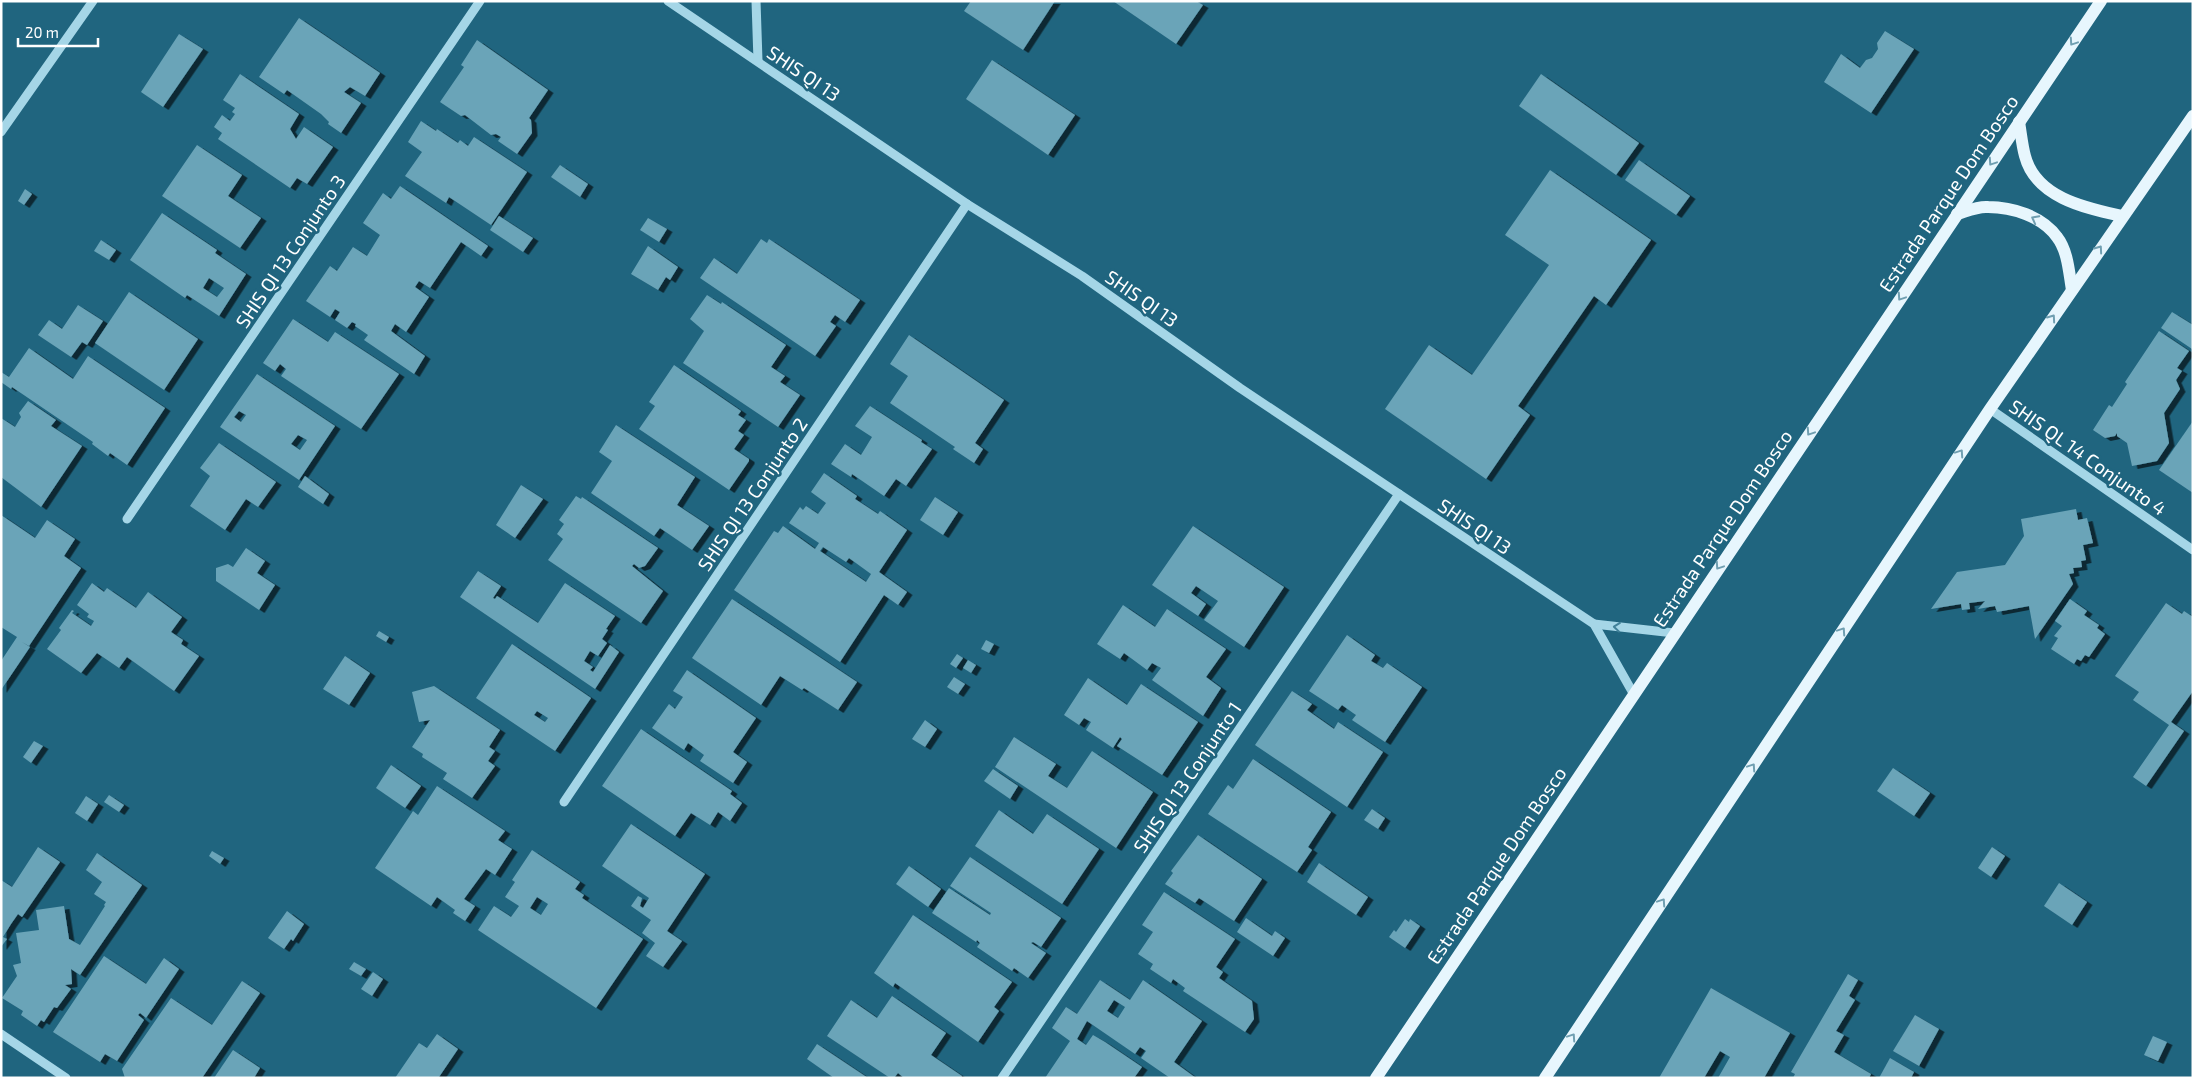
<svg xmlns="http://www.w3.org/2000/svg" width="2194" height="1079" font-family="'Exo 2',sans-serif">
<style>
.building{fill:#6aa4b8;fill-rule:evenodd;filter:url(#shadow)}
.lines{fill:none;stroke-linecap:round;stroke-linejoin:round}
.minor{stroke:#a5d6e7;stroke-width:9}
.major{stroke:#e7f6fd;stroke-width:12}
.oneway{stroke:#709fb1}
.oneway2{stroke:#418199}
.labels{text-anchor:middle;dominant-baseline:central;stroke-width:5;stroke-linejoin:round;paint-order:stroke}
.street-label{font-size:19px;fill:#fff;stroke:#20657f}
</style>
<defs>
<filter id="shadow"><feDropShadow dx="5.5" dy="3" stdDeviation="0" flood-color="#0009"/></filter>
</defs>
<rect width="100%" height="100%" fill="#20657f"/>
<!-- building -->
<g class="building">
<path d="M971,1H1055L1023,50L964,11Z"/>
<path d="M1113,1H1196L1203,5L1176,44Z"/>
<path d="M299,18L380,73L365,96L350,87L344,92L361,103L341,133L328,124L329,122L321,114L287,90L284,94L259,77Z"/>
<path d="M1885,31L1914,49L1871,113L1824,82L1841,54L1860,68L1866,60L1872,58L1878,49L1877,43Z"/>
<path d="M179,34L203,49L163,107L141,92Z"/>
<path d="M477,40L548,90L529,118L531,120L532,133L517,154L498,141L501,137L496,134L491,135L465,115L461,116L440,102L464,67L461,65Z"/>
<path d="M992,60L1075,115L1048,155L966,99Z"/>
<path d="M240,74L299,114L290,129L296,139L304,127L333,147L307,184L297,178L290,188L218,139L222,133L214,127L222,115L230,121L235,114L232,112L235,108L223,100Z"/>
<path d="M1541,74L1639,143L1616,175L1519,106Z"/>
<path d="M421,121L436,131L437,129L458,143L460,140L468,146L474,137L527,172L491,225L449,197L446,203L405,176L422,152L408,142Z"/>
<path d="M197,145L242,175L228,196L261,218L240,248L162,196Z"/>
<path d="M1639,160L1690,196L1676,215L1625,180Z"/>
<path d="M560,165L588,184L580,197L551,177Z"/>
<path d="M1550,170L1651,240L1606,305L1594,296L1518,406L1530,415L1486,479L1385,409L1429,345L1472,375L1549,265L1505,235Z"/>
<path d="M400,186L488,246L481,256L461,242L430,288L419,281L415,287L429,297L406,332L395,324L391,331L425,356L414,374L364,340L368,335L355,326L356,324L352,322L347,328L335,320L340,312L335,309L330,317L306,301L330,266L337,271L353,247L367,256L380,235L363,223L383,193L391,199Z"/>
<path d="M25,189L32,194L24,205L18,201Z"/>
<path d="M162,213L217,250L215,253L246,274L219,316L187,295L185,298L130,260ZM209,278L224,288L217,297L203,288Z"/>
<path d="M499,216L533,238L523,252L490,230Z"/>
<path d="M648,218L667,229L659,242L640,230Z"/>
<path d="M761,239L767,243L769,239L860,300L845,322L835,315L830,322L836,326L815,356L700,278L714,258L737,274Z"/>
<path d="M101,240L116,250L109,260L94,251Z"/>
<path d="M648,246L678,267L670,280L666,277L658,290L631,274Z"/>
<path d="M129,292L198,339L164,390L95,343Z"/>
<path d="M707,295L721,304L722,302L786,345L771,367L785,376L780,382L800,395L778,427L683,363L704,331L690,319Z"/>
<path d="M78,305L103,321L87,345L82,342L71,357L38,335L49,320L62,329Z"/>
<path d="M2172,312L2193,325L2192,349L2161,328Z"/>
<path d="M293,319L328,342L335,332L399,374L361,429L281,376L286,369L280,364L275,371L263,363Z"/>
<path d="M2159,331L2189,351L2177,368L2182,371L2176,380L2180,389L2164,413L2169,443L2157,461L2132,466L2127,443L2117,436V433L2115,436L2105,438L2093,430L2109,405L2112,407L2127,384L2125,382Z"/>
<path d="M909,335L1004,400L975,443L983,449L974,463L953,449L955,447L952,445L890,403L908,376L890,364Z"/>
<path d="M29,348L73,379L88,356L165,408L127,465L110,453L108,456L92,444L93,442L12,387L11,389L1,382V372L9,377Z"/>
<path d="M674,365L741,411L738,415L746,420L738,431L744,435L734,449L749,459V461L729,490L639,429L655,406L649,402Z"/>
<path d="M257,374L335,426L299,480L220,427ZM239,411L246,415L241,422L234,417ZM298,435L307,440L300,450L291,444Z"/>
<path d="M28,401L56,420L51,426L82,446L41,507L1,477V418L15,427L21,417L19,413Z"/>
<path d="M870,406L922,440L921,442L932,449L906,486L896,479L884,496L852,474L851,477L831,464L845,444L861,455L872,437L855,426Z"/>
<path d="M2193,421V493L2159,470Z"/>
<path d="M616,425L695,477L677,505L709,526L692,550L660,528L654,536L591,493L612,461L599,452Z"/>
<path d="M219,443L276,482L258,507L246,499L225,530L190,506L210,476L200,468Z"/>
<path d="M824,473L857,496L855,499L878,514L880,511L907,530L879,572L907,592L898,605L884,595L840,662L734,590L774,531L778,533L783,526L815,549L819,543L789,523L800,507L803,510L806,506L818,514L826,503L811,492ZM823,547L846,562L849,558L871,574L866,582L820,551Z"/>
<path d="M305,476L329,494L323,504L298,487Z"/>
<path d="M521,485L543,499L515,538L496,525Z"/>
<path d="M576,496L581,499L582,497L658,548L645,566L639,568L634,564L632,566L663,591L641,623L548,560L563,539L557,534L564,524L559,520Z"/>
<path d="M935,497L958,512L943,535L920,520Z"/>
<path d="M2076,509L2078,520L2087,518L2093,543L2083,545L2086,560L2081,561L2082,567L2073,568L2074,573L2069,574L2073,584L2035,639L2029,606L1997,612L1995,606L1978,609L1985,601L1969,603L1970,609L1962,610L1961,604L1931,609L1957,572L2005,565L2024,536L2021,519Z"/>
<path d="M1,515L35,538L47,520L75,539L64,556L81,568L29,646L22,642L30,647L1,690V661L17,637L1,627Z"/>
<path d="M1193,526L1284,587L1244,647L1204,620L1218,601L1196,586L1191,593L1206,604L1198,616L1152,585Z"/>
<path d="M246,548L265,561L257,573L275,585L259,610L216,581V568L228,564L233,567Z"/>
<path d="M478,571L501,586L493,598L495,599L497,596L538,623L565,583L615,616L606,629L608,630L602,639L607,643L598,656L590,651L584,661L593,667L590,670L593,672L610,645L619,652L595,689L460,597Z"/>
<path d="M92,583L104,592L107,588L136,608L148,592L182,617L171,632L183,640L181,644L199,656L174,691L127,657L119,668L97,653L81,673L47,649L61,630L59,628L72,610L74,611L72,613L91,626L94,621L87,617L89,614L77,605Z"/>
<path d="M732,599L857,682L838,710L804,688L802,690L780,676L761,705L692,658Z"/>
<path d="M2070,599L2087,611L2084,615L2099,625L2097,628L2105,634L2089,657L2085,655L2081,661L2077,659L2074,664L2051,649L2058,638L2054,636L2062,626L2055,621Z"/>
<path d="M2166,603L2182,614L2184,611L2193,617V691L2171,722L2184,731L2146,786L2133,777L2169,725L2133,700L2139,692L2115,676Z"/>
<path d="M1123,605L1155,627L1167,609L1226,649L1206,677L1221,688L1203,716L1152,680L1161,668L1152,663L1147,670L1124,653L1120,659L1097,644Z"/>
<path d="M379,631L389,637L386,642L376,636Z"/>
<path d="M1347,635L1375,655L1371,661L1383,668L1387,663L1422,687L1385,742L1352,720L1356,715L1353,713L1342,705L1338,710L1309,691Z"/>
<path d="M986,640L994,644L989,653L981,649Z"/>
<path d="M512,644L591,698L555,751L476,698ZM537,711L548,718L545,722L534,715Z"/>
<path d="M957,654L963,658L956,668L950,664Z"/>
<path d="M345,656L370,673L349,705L323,689Z"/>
<path d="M968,660L976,665L971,673L963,668Z"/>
<path d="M687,670L756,718L733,752L747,762L733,783L700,761L704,755L688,743L684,750L652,728L669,704L675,709L683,697L673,691Z"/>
<path d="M954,677L965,684L958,694L947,687Z"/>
<path d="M1088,678L1127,705L1141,684L1198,722L1162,775L1117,746L1122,739L1120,737L1113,748L1086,730L1091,722L1084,718L1079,725L1064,715Z"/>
<path d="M434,686L500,730L489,747L495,751L488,761L495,766L472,798L443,779L447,773L422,757L423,754L412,747L430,720L419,722L412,692Z"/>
<path d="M1292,691L1312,704L1307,710L1334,729L1338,722L1383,752L1347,807L1255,745Z"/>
<path d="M925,720L937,729L925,747L912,739Z"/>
<path d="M641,729L732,791L730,794L742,803L730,821L718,812L710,825L691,813L675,836L602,786Z"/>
<path d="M1014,737L1056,764L1048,776L1067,788L1092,751L1153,792L1116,848L995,767Z"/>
<path d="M34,741L43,746L31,763L23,757Z"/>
<path d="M1253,759L1331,812L1308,847L1312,850L1297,872L1208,814L1228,785L1233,789Z"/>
<path d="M391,765L421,786L405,808L376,788Z"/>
<path d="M1893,768L1930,793L1914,816L1877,791Z"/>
<path d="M993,769L1018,786L1010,799L984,781Z"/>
<path d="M437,786L505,831L498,840L512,849L495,875L486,869L464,899L475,906L465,921L453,913L455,910L437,897L431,906L375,868L413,811L418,815Z"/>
<path d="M109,795L124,805L119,812L104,802Z"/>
<path d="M86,796L98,804L87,821L75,813Z"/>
<path d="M1372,809L1385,818L1378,829L1364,820Z"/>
<path d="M999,810L1033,834L1047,814L1099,849L1062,904L975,846Z"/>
<path d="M631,824L705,874L667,931L682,941L663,967L646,956L655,943L642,933L651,920L631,906L638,896L642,898L640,906L643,908L649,898L602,866Z"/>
<path d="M1198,835L1262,879L1234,921L1199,898L1195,903L1165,884L1173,873L1171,871Z"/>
<path d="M38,847L60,862L22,917L18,914L11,924L3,937L7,939L1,947V880L12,887Z"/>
<path d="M1992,847L2005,856L1991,877L1978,868Z"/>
<path d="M532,850L580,882L575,889L584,895L582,898L643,939L596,1008L478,930L494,906L511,917L519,906L505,897L515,882L512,880ZM537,897L548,904L541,915L530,908Z"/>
<path d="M212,851L224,858L220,864L209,856Z"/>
<path d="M97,853L142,885L80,975L71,969L72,984L65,985L71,989L57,1008L54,1007L44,1022L41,1020L37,1026L21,1015L23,1011L2,998L17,976L13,965L21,963L16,933L39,930L36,910L64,906L69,939L80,945L105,906L104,905L106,902L94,894L102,882L86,870Z"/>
<path d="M970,857L1061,918L1041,947L1033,942L1031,943L1046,953L1028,978L1014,968L1012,971L977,947L980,943L977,940L976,942L932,913L949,888L990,915L991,913L950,886Z"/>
<path d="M1319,863L1368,897L1356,915L1307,882Z"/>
<path d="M909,866L941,889L928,907L896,884Z"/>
<path d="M2059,883L2087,902L2072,925L2044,906Z"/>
<path d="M1164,892L1235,939L1216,967L1223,972L1219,978L1252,1001L1254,1019L1245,1032L1183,991L1185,988L1173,979L1171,983L1150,969L1153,964L1138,954L1153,932L1142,925Z"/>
<path d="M287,911L304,924L293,941L291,939L284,949L268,938Z"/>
<path d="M913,915L1012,982L994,1007L999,1011L978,1042L895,983L893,987L874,973Z"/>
<path d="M1246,918L1272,936L1275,931L1285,938L1273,956L1237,932Z"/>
<path d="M1405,919L1409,922L1410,919L1420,926L1405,948L1389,937L1394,930L1396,932Z"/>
<path d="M104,956L146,984L164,958L179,969L146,1018L140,1013L138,1015L144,1020L117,1061L105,1054L100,1062L53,1032Z"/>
<path d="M354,962L366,969L361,976L349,969Z"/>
<path d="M373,972L383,979L372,996L361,989Z"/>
<path d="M1848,974L1858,980L1849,996L1855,1000L1836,1031L1844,1035L1834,1052L1871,1074L1869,1078H1793L1795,1074L1791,1072Z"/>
<path d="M1100,980L1130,1000L1143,980L1202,1021L1174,1062L1196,1078H1170L1141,1058L1146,1051L1140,1047L1135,1054L1087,1021L1077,1039L1086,1045L1093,1035L1105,1042L1142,1067L1134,1078H1045L1070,1041L1052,1028L1066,1007L1077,1014ZM1114,1000L1125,1007L1118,1018L1107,1011Z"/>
<path d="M242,981L260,993L202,1078H125L122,1069L171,998L212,1025Z"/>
<path d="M1711,988L1790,1033L1764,1078H1718L1730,1057L1720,1051L1704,1078H1659Z"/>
<path d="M892,996L946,1033L931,1055L962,1076L961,1078H904L898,1073L894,1078H890L827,1036L851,1000L877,1018Z"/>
<path d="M1915,1015L1939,1029L1919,1066L1893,1051Z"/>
<path d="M437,1034L458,1049L439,1077L395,1078L419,1043L427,1048Z"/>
<path d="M2153,1036L2167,1042L2158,1061L2144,1055Z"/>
<path d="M817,1044L868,1078H834L807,1059Z"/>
<path d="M233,1050L260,1068L254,1078H214Z"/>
<path d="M1890,1058L1914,1072L1911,1078H1879Z"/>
</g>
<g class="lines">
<!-- minor -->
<g class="minor">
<path d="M668,1L967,204L1082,276L1240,388L1594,624L1633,693"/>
<path d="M756,1L758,61"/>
<path d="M1,132L93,1"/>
<path d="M1990,409L2193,550"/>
<path d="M127,519L480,1"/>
<path d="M1594,624L1674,633"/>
<path d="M564,802L967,204"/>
<path d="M1,1034L66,1078"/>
<path d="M1002,1078L1399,494"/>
</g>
<!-- major -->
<g class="major">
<path d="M2019,122C2021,133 2022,145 2025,156C2036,198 2086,208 2122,216"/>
<path d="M1957,214C1967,211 1978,206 1988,207C2012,207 2042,216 2057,237C2068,251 2069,273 2072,290"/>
<path d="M1376,1078L2101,1"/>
<path d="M1545,1078L1990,409L2193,116"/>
</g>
</g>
<!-- one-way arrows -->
<defs><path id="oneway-chevron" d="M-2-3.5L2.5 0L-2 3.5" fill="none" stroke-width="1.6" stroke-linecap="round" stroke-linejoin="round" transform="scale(1.25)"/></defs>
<g class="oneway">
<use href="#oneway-chevron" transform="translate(2073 42) rotate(124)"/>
<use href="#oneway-chevron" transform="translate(1992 162) rotate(124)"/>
<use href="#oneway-chevron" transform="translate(2035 219) rotate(-152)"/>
<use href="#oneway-chevron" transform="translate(2099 249) rotate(-55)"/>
<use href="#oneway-chevron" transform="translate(1901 297) rotate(124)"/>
<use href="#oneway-chevron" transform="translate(2052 318) rotate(-55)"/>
<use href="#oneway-chevron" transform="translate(1810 432) rotate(124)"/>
<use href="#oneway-chevron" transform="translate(1960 453) rotate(-56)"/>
<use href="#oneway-chevron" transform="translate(1719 566) rotate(124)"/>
<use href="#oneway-chevron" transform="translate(1842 631) rotate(-56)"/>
<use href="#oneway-chevron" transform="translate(1752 767) rotate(-56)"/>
<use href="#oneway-chevron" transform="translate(1662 902) rotate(-56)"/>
<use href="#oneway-chevron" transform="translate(1572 1037) rotate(-56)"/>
</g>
<use class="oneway2" href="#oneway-chevron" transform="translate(1617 627) rotate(-174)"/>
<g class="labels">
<!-- street labels -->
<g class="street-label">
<text transform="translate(804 73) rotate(34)">SHIS QI 13</text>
<text transform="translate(1948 193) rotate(-56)">Estrada Parque Dom Bosco</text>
<text transform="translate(290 251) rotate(-56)">SHIS QI 13 Conjunto 3</text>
<text transform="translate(1142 298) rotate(35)">SHIS QI 13</text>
<text transform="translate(2088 457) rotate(35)">SHIS QL 14 Conjunto 4</text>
<text transform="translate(752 494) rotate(-56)">SHIS QI 13 Conjunto 2</text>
<text transform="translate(1475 526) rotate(34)">SHIS QI 13</text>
<text transform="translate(1722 528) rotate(-56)">Estrada Parque Dom Bosco</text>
<text transform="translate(1187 777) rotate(-56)">SHIS QI 13 Conjunto 1</text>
<text transform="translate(1496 865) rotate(-56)">Estrada Parque Dom Bosco</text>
</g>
</g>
<!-- border -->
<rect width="2194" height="1079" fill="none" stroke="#ffffff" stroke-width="5"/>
<!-- scale -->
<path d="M18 38v8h80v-8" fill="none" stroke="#ffffff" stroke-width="2.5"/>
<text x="25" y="38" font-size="15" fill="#ffffff" stroke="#20657f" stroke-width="4" paint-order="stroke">20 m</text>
</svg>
